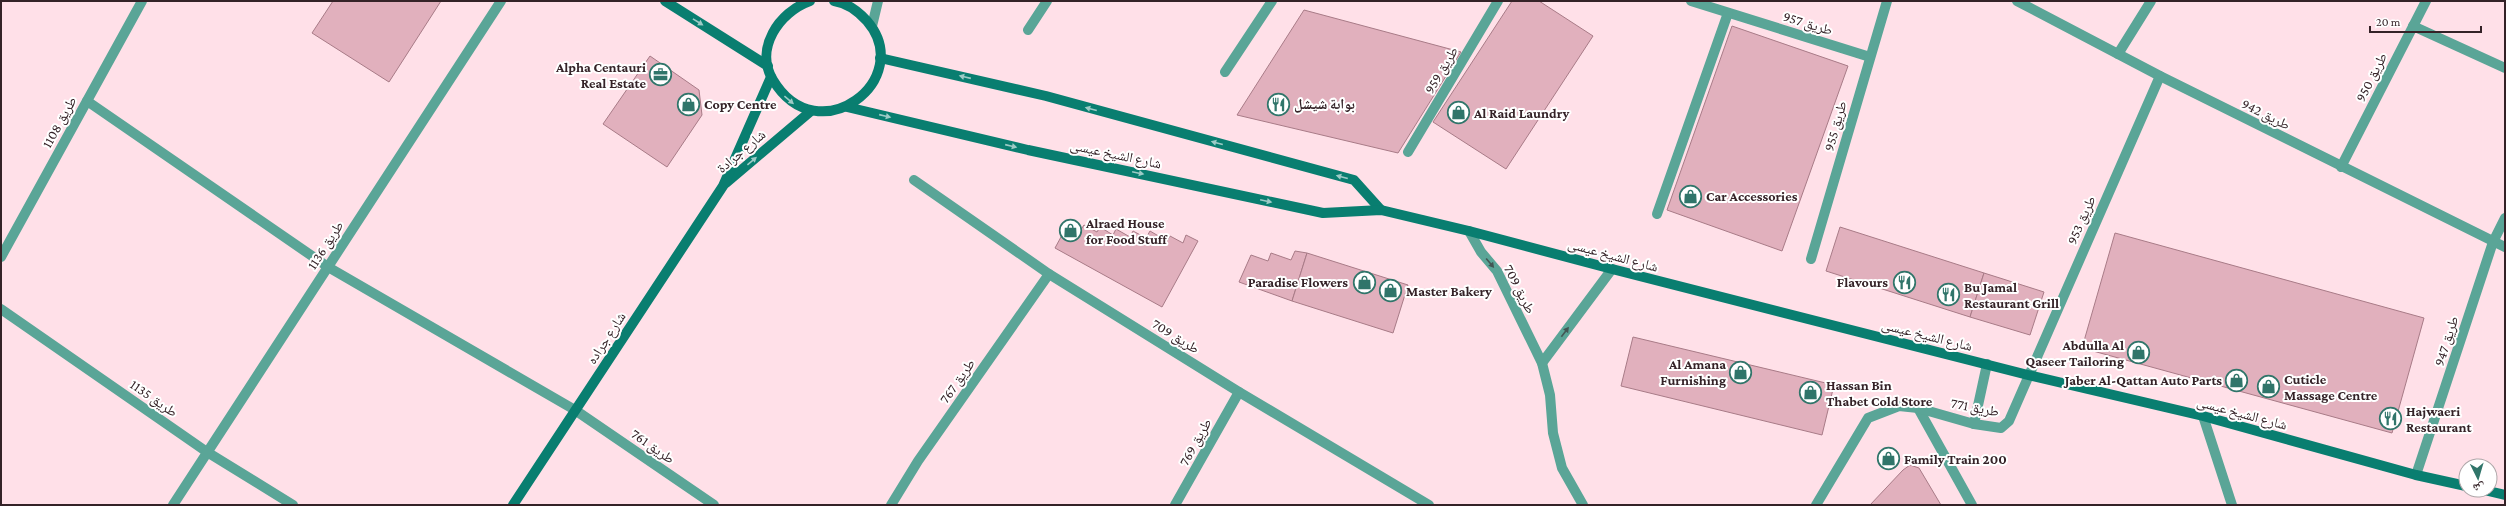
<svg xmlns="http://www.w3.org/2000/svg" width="2506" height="506" font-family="'Crimson Pro','Noto Naskh Arabic',serif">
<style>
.building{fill:#e1b0bd;stroke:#a87b87}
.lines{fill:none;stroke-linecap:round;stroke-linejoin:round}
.lane{stroke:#5aa597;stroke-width:10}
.street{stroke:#5aa597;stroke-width:10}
.secondary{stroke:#097e70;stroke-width:10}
.oneway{fill:#9dcbc6}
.oneway2{fill:#435654}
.labels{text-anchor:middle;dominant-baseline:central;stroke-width:4;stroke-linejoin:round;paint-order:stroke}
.street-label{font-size:14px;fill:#342227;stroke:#fff}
.poi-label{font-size:14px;font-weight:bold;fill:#342227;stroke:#fff;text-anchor:start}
</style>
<rect width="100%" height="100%" fill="#ffe0e8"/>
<!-- building -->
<g class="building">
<path d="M333,1H441L389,82L312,33Z"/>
<path d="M1512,1H1539L1593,36L1506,169L1433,122Z"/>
<path d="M1304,10L1461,52L1398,153L1237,115Z"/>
<path d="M1732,26L1848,66L1782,251L1667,210Z"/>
<path d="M650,56L699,90L702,115L667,167L603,124Z"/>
<path d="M1068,224L1080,231L1084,225L1097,232L1100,227L1113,235L1116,229L1130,237L1133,231L1146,238L1150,231L1167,241L1170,236L1183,243L1186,235L1198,241L1162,307L1055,248Z"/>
<path d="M1840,227L1984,273L1970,317L1826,271Z"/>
<path d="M2115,233L2424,318L2392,433L2082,348Z"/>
<path d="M1295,251L1307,253L1292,301L1239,282L1251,255L1268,261L1271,253L1291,260Z"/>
<path d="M1307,253L1408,285L1393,333L1292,301Z"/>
<path d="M1984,273L2044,292L2030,335L1970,317Z"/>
<path d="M1633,337L1834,385L1822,435L1621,386Z"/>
<path d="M1910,465L1919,468L1941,505H1870L1903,470Z"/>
</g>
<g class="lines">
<!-- lane -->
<path class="lane" d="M891,505L918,461L1049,274"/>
<!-- street -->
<g class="street">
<path d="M1691,1L1870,57"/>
<path d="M2017,1L2160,76L2505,247"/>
<path d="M872,26L878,1"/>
<path d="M2413,26L2505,68"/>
<path d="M1028,30L1047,1"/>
<path d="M2118,54L2151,1"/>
<path d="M1225,72L1272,1"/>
<path d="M87,101L328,267L575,410L714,505"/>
<path d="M1408,152L1498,1"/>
<path d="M2341,167L2426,1"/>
<path d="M914,180L1049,274L1239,392L1429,505"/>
<path d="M1657,214L1728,13"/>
<path d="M1469,231L1481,252L1497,271L1542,363L1550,395L1553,433L1562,468L1583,505"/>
<path d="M1,257L142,1"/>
<path d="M1811,259L1887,1"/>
<path d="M1,309L207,452L293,505"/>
<path d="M1542,363L1612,269"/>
<path d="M1918,408L1972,505"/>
<path d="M2203,416L2232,505"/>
<path d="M1974,424L1987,364"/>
<path d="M2416,475L2493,242L2505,218"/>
<path d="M173,505L501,1"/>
<path d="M1175,505L1239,392"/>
<path d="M1816,505L1868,418L1899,406L1918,408L1974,424L2001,428L2009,421L2160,76"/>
</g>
<!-- secondary -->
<g class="secondary">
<path d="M665,1L768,66"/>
<path d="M810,1C779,12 754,49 773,80C818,155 917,79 867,21C858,11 848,3 834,1"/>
<path d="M880,58L1046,96L1354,180L1381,210"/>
<path d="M847,107L1028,150L1323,213L1381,210L1469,231L1612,269L2028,375L2203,416L2416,475L2466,486"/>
<path d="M726,183L811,111"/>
<path d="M2484,490L2505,495"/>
<path d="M513,505L723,186L771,77"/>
</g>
</g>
<!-- one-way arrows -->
<defs><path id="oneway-solid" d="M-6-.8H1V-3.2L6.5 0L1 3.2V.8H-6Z"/></defs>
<g class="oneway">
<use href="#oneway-solid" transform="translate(698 22) rotate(32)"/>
<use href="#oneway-solid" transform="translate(965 77) rotate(-167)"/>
<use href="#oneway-solid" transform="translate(789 100) rotate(40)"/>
<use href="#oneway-solid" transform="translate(1091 109) rotate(-165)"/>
<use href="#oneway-solid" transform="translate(885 116) rotate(13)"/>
<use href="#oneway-solid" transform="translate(1217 143) rotate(-165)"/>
<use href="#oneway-solid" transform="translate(1011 146) rotate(13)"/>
<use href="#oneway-solid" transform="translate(752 161) rotate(-40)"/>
<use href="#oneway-solid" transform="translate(1138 173) rotate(12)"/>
<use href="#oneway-solid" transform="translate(1342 177) rotate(-165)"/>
<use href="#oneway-solid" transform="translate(1266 201) rotate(12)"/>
</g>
<g class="oneway2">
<use href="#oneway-solid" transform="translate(1490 263) rotate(50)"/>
<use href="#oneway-solid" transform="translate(1565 332) rotate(-53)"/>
</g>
<!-- icons -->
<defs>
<symbol id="office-ring" viewBox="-11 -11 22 22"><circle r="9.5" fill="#fff" stroke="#30756a" stroke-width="1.5"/><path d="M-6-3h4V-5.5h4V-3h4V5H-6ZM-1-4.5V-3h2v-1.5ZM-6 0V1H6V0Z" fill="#30756a"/></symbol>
<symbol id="shop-ring" viewBox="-11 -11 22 22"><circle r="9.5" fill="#fff" stroke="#30756a" stroke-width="1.5"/><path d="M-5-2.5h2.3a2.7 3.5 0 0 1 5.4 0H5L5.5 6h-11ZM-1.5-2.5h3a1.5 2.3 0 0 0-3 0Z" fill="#30756a"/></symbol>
<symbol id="restaurant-ring" viewBox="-11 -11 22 22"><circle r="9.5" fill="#fff" stroke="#30756a" stroke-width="1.5"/><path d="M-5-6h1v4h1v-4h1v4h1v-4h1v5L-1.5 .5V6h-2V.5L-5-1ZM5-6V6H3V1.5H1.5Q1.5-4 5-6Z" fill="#30756a"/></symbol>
</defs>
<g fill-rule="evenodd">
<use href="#office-ring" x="648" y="62" width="25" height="25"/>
<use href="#shop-ring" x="676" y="92" width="25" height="25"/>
<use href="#restaurant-ring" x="1266" y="92" width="25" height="25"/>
<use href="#shop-ring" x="1446" y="100" width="25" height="25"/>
<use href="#shop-ring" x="1678" y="184" width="25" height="25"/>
<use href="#shop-ring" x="1058" y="218" width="25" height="25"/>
<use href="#shop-ring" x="1352" y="270" width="25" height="25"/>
<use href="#restaurant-ring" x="1892" y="270" width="25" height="25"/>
<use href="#shop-ring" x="1378" y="278" width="25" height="25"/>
<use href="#restaurant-ring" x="1936" y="282" width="25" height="25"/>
<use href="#shop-ring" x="2126" y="340" width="25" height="25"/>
<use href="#shop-ring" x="1728" y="360" width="25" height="25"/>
<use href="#shop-ring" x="2224" y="368" width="25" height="25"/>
<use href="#shop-ring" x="2256" y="374" width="25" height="25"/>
<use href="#shop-ring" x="1798" y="380" width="25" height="25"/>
<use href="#restaurant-ring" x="2378" y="406" width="25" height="25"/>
<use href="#shop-ring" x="1876" y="446" width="25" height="25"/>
</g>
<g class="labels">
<!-- street labels -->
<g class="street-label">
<text transform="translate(1808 23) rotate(17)">طريق 957</text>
<text transform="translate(1441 70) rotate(-59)">طريق 959</text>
<text transform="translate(2371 77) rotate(-63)">طريق 950</text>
<text transform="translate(2266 114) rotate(27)">طريق 942</text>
<text transform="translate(59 122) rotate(-61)">طريق 1108</text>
<text transform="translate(1835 126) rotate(-74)">طريق 955</text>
<text transform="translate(741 151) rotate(-40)">شارع جرادة</text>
<text transform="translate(1116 154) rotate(12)">شارع الشيخ عيسى</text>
<text transform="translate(2081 220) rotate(-66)">طريق 953</text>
<text transform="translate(325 245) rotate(-57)">طريق 1136</text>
<text transform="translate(1613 255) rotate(15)">شارع الشيخ عيسى</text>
<text transform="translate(1520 289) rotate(63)">طريق 709</text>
<text transform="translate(1927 335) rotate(14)">شارع الشيخ عيسى</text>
<text transform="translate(1176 336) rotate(32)">طريق 709</text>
<text transform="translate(606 338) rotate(-57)">شارع جراده</text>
<text transform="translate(2446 341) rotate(-72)">طريق 947</text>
<text transform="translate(957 381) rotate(-55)">طريق 767</text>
<text transform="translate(154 398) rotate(35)">طريق 1135</text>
<text transform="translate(1975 407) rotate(11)">طريق 771</text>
<text transform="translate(2242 413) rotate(15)">شارع الشيخ عيسى</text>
<text transform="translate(1195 442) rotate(-61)">طريق 769</text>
<text transform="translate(653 446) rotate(35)">طريق 761</text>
</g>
<!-- poi labels -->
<g class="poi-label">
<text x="646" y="67" text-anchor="end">Alpha Centauri<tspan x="646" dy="16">Real Estate</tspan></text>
<text x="704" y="104">Copy Centre</text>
<text x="1294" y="104">بوابة شيشل</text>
<text x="1474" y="113">Al Raid Laundry</text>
<text x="1706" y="196">Car Accessories</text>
<text x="1086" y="223">Alraed House<tspan x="1086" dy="16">for Food Stuff</tspan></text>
<text x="1348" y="282" text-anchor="end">Paradise Flowers</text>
<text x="1888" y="282" text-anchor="end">Flavours</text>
<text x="1964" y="287">Bu Jamal<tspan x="1964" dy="16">Restaurant Grill</tspan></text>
<text x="1406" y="291">Master Bakery</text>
<text x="2124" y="345" text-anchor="end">Abdulla Al<tspan x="2124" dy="16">Qaseer Tailoring</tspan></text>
<text x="1726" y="364" text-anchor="end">Al Amana<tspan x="1726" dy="16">Furnishing</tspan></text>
<text x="2284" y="379">Cuticle<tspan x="2284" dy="16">Massage Centre</tspan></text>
<text x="2222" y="380" text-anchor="end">Jaber Al-Qattan Auto Parts</text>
<text x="1826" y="385">Hassan Bin<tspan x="1826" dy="16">Thabet Cold Store</tspan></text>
<text x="2406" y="411">Hajwaeri<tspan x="2406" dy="16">Restaurant</tspan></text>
<text x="1904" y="459">Family Train 200</text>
</g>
</g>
<!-- border -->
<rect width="2506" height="506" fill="none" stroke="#342227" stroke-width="4"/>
<!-- north arrow -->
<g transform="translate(2478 478) rotate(175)"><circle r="19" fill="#ffffff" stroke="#aea7a9"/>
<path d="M0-3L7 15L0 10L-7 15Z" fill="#30756a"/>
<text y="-6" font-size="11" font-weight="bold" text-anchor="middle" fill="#342227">ش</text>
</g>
<!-- scale -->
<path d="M2370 26v6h111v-6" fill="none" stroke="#342227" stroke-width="2"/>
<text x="2376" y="26" font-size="12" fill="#342227" stroke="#ffffff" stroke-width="3" paint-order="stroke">20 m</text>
</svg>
